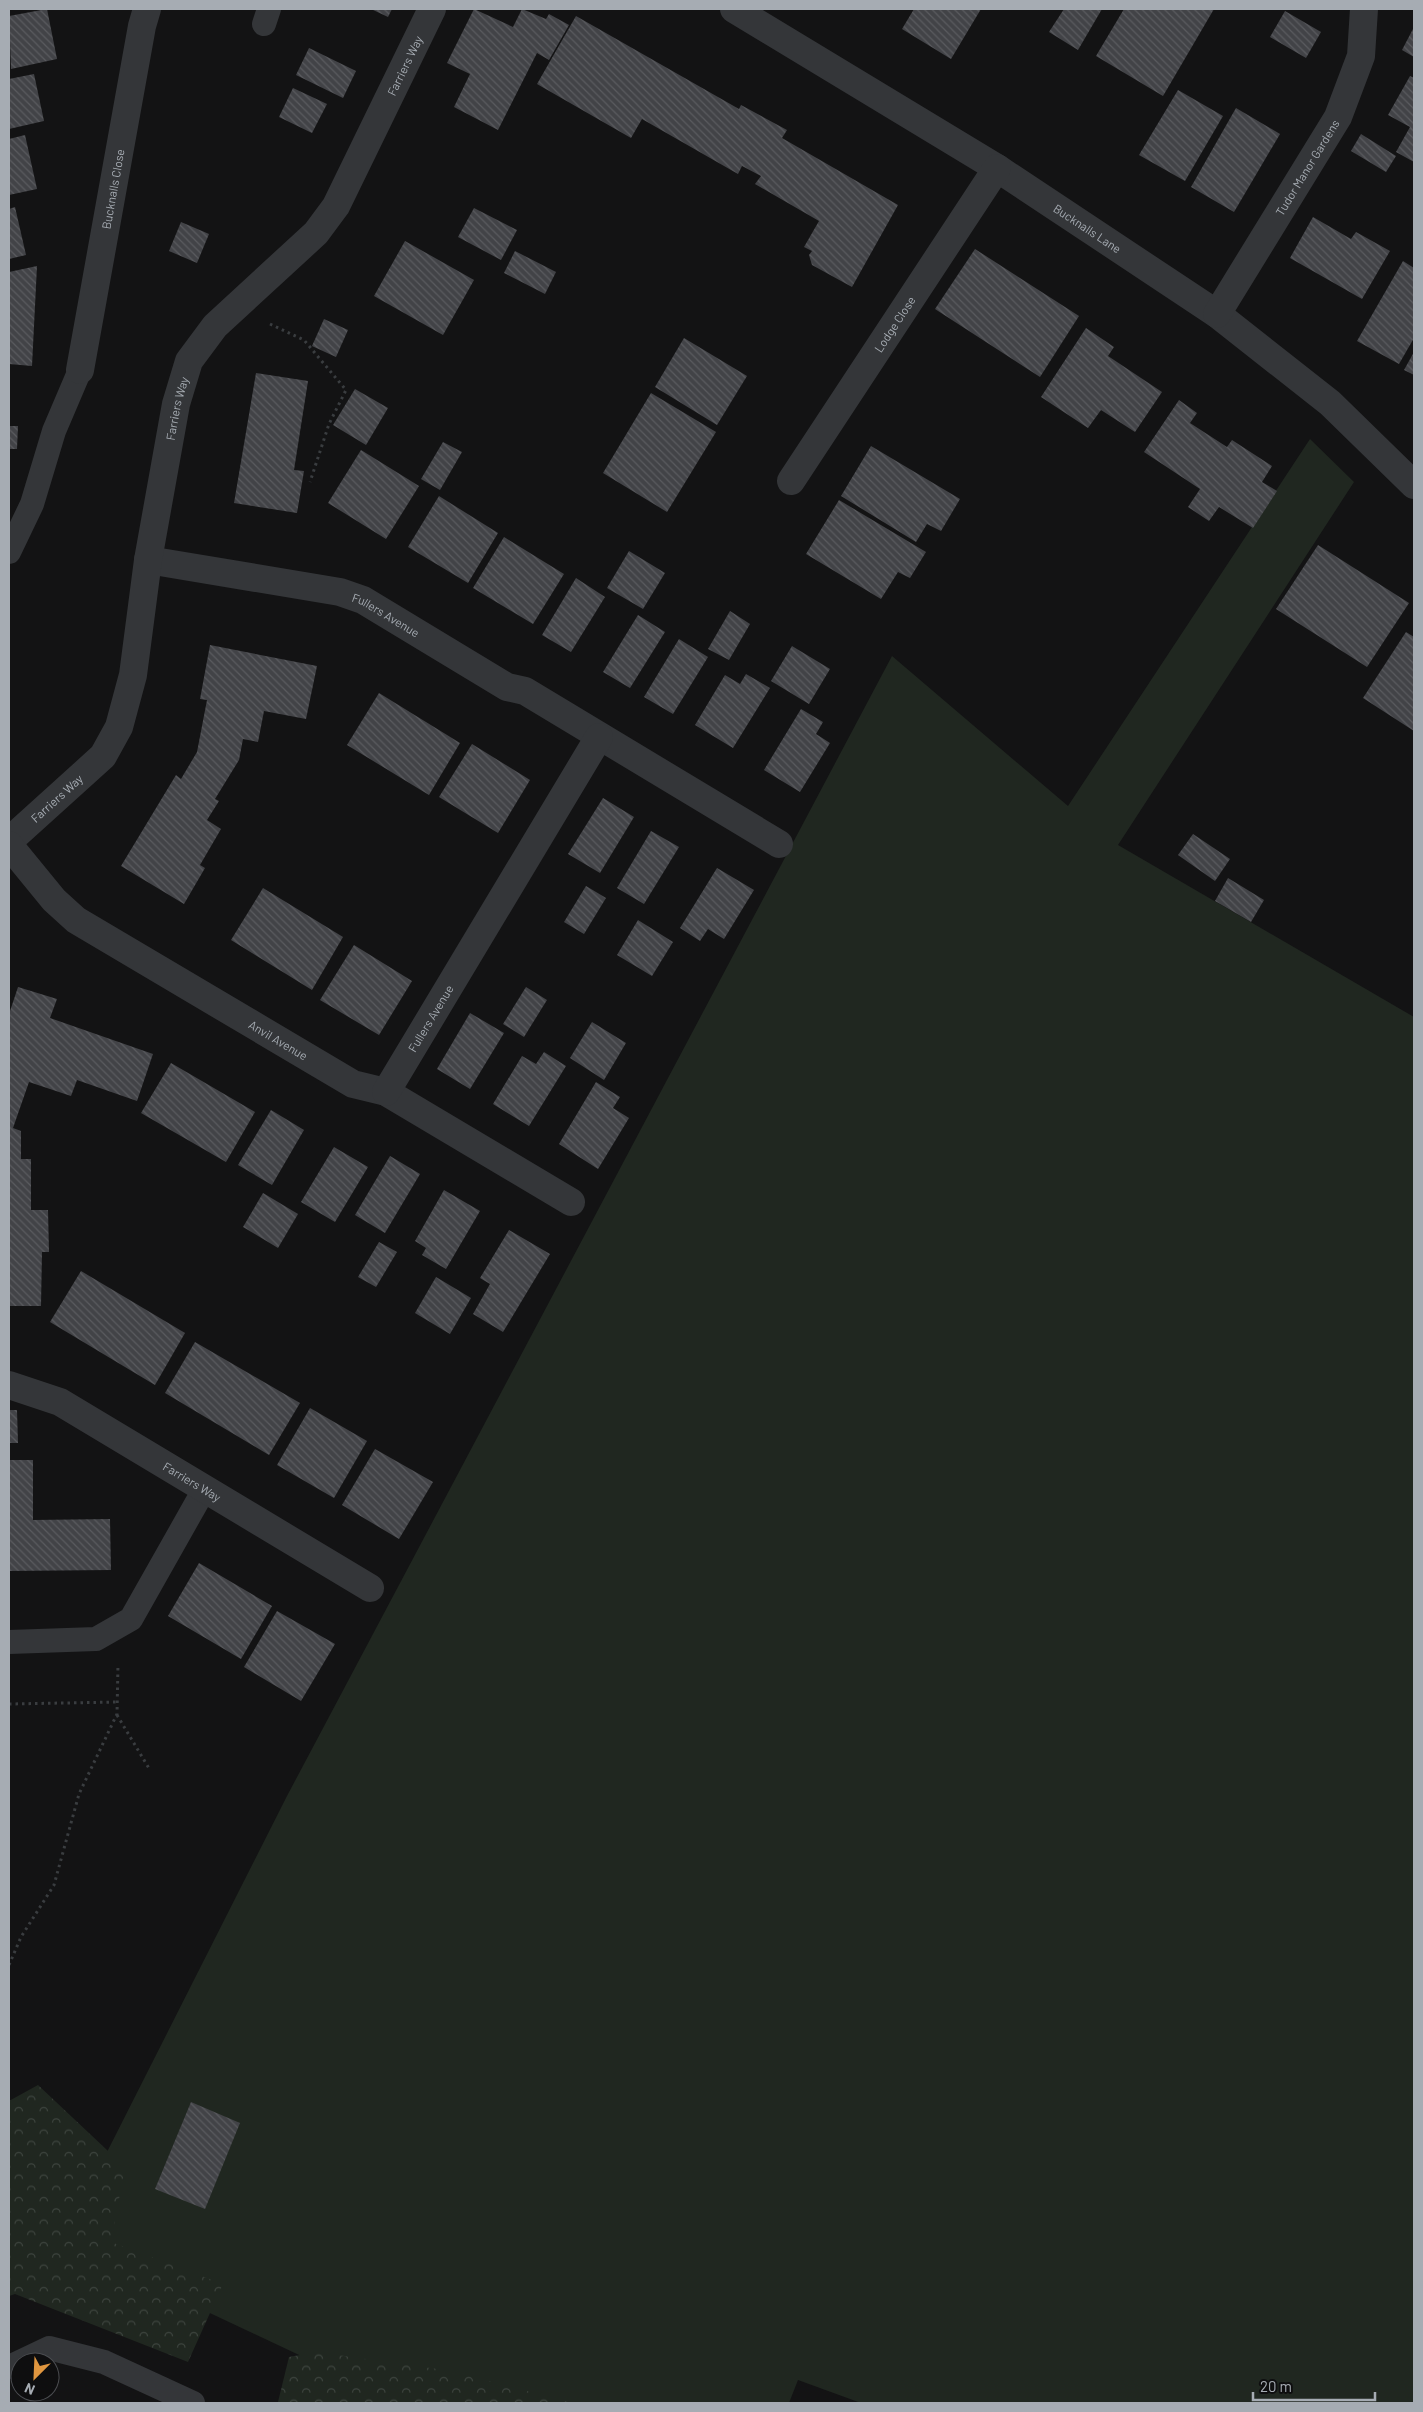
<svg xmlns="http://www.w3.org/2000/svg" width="1423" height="2412" font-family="Barlow,sans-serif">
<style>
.green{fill:#202720}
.forest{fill:url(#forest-crowns)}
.building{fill:url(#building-back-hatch)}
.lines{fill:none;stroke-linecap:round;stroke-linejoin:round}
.path{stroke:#3a3d40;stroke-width:3;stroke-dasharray:2.5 4;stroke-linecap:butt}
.service{stroke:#343639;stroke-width:24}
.minor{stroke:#343639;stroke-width:28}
.labels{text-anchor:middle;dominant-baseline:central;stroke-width:5;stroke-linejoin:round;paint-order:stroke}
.street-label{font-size:12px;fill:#a6acb3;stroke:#0e0e0f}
</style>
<defs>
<pattern id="forest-crowns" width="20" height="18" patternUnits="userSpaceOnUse" patternTransform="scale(1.25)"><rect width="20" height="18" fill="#202720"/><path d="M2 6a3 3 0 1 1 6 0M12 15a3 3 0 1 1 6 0" fill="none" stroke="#3d443e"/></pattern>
<pattern id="building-back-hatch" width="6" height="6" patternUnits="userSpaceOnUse" patternTransform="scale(1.25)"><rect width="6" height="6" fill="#424347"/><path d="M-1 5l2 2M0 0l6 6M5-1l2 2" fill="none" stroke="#5a5b5f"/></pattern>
</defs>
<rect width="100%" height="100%" fill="#131314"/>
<!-- green -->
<path class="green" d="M1310,439L1354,482L1118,845L1414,1017V2403H861L798,2380L789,2403H401L61,2243L287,1796L892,656L1068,806Z"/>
<!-- forest -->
<g class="forest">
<path d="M38,2085L125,2167L111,2242L223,2284L188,2362L15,2294L9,2296V2101Z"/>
<path d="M316,2352L452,2371L572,2403L278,2402L289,2357Z"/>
</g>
<!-- building -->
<g class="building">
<path d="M47,9L57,59L11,69L9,16Z"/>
<path d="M371,9H392L388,17Z"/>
<path d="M474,9L513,27L522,9L546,19L549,14L569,25L549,60L537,53L498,130L454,107L470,74L447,63Z"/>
<path d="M914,9H981L951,59L902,29Z"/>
<path d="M1064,9H1102L1078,50L1049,32Z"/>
<path d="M1124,9H1214L1163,96L1096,56Z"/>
<path d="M1285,11L1321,32L1306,58L1270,37Z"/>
<path d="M576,16L739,109L741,105L787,130L782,138L898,205L852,287L812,265L809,255L812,251L804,247L819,221L755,184L761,176L742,166L738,174L642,119L631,138L537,84Z"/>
<path d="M1414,27V57L1402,50Z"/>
<path d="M309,48L356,71L343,98L296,75Z"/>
<path d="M34,74L44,121L9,129V79Z"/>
<path d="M1410,76L1414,78V162L1396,152L1410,127L1388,115Z"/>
<path d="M293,88L327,104L312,133L279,117Z"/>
<path d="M1178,90L1223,116L1185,181L1139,155Z"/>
<path d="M1236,108L1280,134L1234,212L1191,187Z"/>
<path d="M1361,134L1396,156L1386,172L1351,151Z"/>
<path d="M25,135L37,189L9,195V139Z"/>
<path d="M15,207L26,255L9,259V209Z"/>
<path d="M474,208L517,230L501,260L458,237Z"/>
<path d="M1313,217L1351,239L1356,232L1390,251L1362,299L1290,258Z"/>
<path d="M181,222L209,234L197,263L169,251Z"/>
<path d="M405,241L474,280L443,335L374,296Z"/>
<path d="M975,249L1079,316L1040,377L935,309Z"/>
<path d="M515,251L556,272L545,294L504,273Z"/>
<path d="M1403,261L1414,268V338L1399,364L1357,341Z"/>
<path d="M37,266L32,366L9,364V272Z"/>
<path d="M324,319L348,330L336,357L312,346Z"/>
<path d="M1086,328L1114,347L1108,356L1162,392L1135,432L1101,410L1088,428L1041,397Z"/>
<path d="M684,338L747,376L717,425L655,387Z"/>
<path d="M1414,352V375L1404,370Z"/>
<path d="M256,373L308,381L294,470L304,471L297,513L234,503Z"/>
<path d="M355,389L388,408L366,445L333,425Z"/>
<path d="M651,393L716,432L667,512L603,473Z"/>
<path d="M1179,400L1197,413L1190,423L1227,447L1232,440L1272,466L1262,482L1277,491L1253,528L1219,507L1209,521L1188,507L1200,489L1144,452Z"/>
<path d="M9,426H18L17,449H9Z"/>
<path d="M443,442L462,452L440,490L421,479Z"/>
<path d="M871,446L960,499L941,531L927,524L916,542L841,496Z"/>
<path d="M361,450L419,486L386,539L328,503Z"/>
<path d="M439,496L498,533L468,583L408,547Z"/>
<path d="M839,500L926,552L910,578L898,572L881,599L806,554Z"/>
<path d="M504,537L564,574L533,624L473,588Z"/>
<path d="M1318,545L1409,603L1367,667L1276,609Z"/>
<path d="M629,551L665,573L643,609L607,588Z"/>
<path d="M576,578L605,597L571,652L542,635Z"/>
<path d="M730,611L750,624L729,660L708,649Z"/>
<path d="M638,615L665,632L630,688L603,672Z"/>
<path d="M1406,632L1414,637V731L1363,698Z"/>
<path d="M679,639L708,657L673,714L644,697Z"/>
<path d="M210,645L317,666L306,719L264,711L258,742L243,739L239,760L215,799L219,801L207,820L221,829L200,865L205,868L184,904L121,866L176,775L181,779L197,752L207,700L200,699Z"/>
<path d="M792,646L830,669L809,704L771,681Z"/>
<path d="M746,674L770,688L733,748L695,725L725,675L740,684Z"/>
<path d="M379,693L460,743L429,795L347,745Z"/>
<path d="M801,709L823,722L816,734L830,743L800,792L764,770Z"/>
<path d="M472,744L530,780L498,833L439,797Z"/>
<path d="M603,798L634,817L600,873L568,854Z"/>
<path d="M651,831L679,847L644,904L617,888Z"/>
<path d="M1193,834L1230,859L1215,881L1178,855Z"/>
<path d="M717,868L754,890L724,939L708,929L700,941L680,928Z"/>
<path d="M1228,878L1264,900L1251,922L1215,901Z"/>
<path d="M586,886L606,898L584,934L564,922Z"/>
<path d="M263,888L343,937L312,990L231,940Z"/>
<path d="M638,920L673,942L652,976L617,955Z"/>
<path d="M354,945L412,981L379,1035L320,1000Z"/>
<path d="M18,987L57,999L50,1018L153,1054L137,1101L77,1080L71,1096L29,1082L13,1128L21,1131V1159H31V1210H48L49,1252H42L41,1306H9V1014Z"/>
<path d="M526,987L547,1000L524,1037L503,1024Z"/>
<path d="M470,1013L504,1033L470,1089L437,1069Z"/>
<path d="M592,1022L626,1043L604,1080L570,1058Z"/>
<path d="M544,1052L566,1066L529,1126L493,1104L522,1056L536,1064Z"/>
<path d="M171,1063L255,1112L226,1162L141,1113Z"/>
<path d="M596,1082L620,1097L613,1108L629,1118L598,1169L559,1144Z"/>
<path d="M271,1110L304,1130L272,1185L238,1165Z"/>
<path d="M334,1147L368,1167L335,1222L301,1202Z"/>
<path d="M390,1156L420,1174L385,1233L355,1215Z"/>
<path d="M444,1190L480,1211L446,1269L422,1255L426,1248L415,1241Z"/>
<path d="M263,1193L298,1214L278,1248L243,1227Z"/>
<path d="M509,1230L550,1254L503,1332L473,1314L490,1284L480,1278Z"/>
<path d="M379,1242L397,1252L376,1287L358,1277Z"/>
<path d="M81,1271L185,1333L155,1385L50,1322Z"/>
<path d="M436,1277L471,1298L450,1334L415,1313Z"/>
<path d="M195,1342L300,1403L269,1455L165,1393Z"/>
<path d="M310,1408L367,1441L334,1498L277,1465Z"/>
<path d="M9,1410H17L18,1443H9Z"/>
<path d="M375,1449L433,1482L399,1539L342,1505Z"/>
<path d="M9,1460H33V1520L110,1519L111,1570L9,1571Z"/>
<path d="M199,1563L272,1606L241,1659L168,1616Z"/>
<path d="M277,1611L335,1644L301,1701L244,1667Z"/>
<path d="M191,2102L240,2123L205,2209L155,2189Z"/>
</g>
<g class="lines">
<!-- path -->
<g class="path">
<path d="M270,324L304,340L346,390L329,424L310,482"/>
<path d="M9,1704L118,1702"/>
<path d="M117,1715L150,1770"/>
<path d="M9,1965L21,1937L54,1885L79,1794L117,1714L118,1664"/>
</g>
<!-- service -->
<g class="service">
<path d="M264,24L269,9"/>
<path d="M9,552L32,504L54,431L80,370"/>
<path d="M9,1642L96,1639L131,1619L205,1488"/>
<path d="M9,2367L49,2348L104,2362L193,2403"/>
</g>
<!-- minor -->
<g class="minor">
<path id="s1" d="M734,9L997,168L1217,314L1330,403L1414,485"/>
<path id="s2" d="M1217,314L1338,117L1361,56L1364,9"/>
<path id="s3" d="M80,370L142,26L147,9"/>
<path id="s4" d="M791,481L997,168"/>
<path id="s5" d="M148,560L340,592L363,600L507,687L525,691L779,844"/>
<path id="s6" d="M9,841L103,756L119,727L133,675L148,560L176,404L189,361L215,326L316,233L336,206L432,9"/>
<path id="s7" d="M9,845L54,900L76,920L353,1084L386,1092L571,1202"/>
<path id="s8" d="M386,1092L599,737"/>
<path id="s9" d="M9,1385L60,1402L370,1588"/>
</g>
</g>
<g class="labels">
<!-- street labels -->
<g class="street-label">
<text stroke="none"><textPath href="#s6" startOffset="904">Farriers Way</textPath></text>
<text stroke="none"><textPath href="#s2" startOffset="172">Tudor Manor Gardens</textPath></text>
<text stroke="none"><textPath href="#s3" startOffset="184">Bucknalls Close</textPath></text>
<text stroke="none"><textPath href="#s1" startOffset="416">Bucknalls Lane</textPath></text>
<text stroke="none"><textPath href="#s4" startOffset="188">Lodge Close</textPath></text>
<text stroke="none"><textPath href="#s6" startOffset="484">Farriers Way</textPath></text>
<text stroke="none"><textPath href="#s5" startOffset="246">Fullers Avenue</textPath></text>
<text stroke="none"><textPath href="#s6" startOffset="64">Farriers Way</textPath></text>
<text stroke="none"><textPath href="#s8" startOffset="86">Fullers Avenue</textPath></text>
<text stroke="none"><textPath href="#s7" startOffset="336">Anvil Avenue</textPath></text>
<text stroke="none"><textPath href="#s9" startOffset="208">Farriers Way</textPath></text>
</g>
</g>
<!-- border -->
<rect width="1423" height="2412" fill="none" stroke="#a6acb3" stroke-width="20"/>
<!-- north arrow -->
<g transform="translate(35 2377) rotate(204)"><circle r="24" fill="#0e0e0f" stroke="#4b4d51"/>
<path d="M0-4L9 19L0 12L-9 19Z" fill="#e0963f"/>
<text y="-8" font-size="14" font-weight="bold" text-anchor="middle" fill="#a6acb3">N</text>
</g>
<!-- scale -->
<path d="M1253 2392v8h122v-8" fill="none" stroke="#a6acb3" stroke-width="2.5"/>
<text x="1260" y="2392" font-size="15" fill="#a6acb3" stroke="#0e0e0f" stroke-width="4" paint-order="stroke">20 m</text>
</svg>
